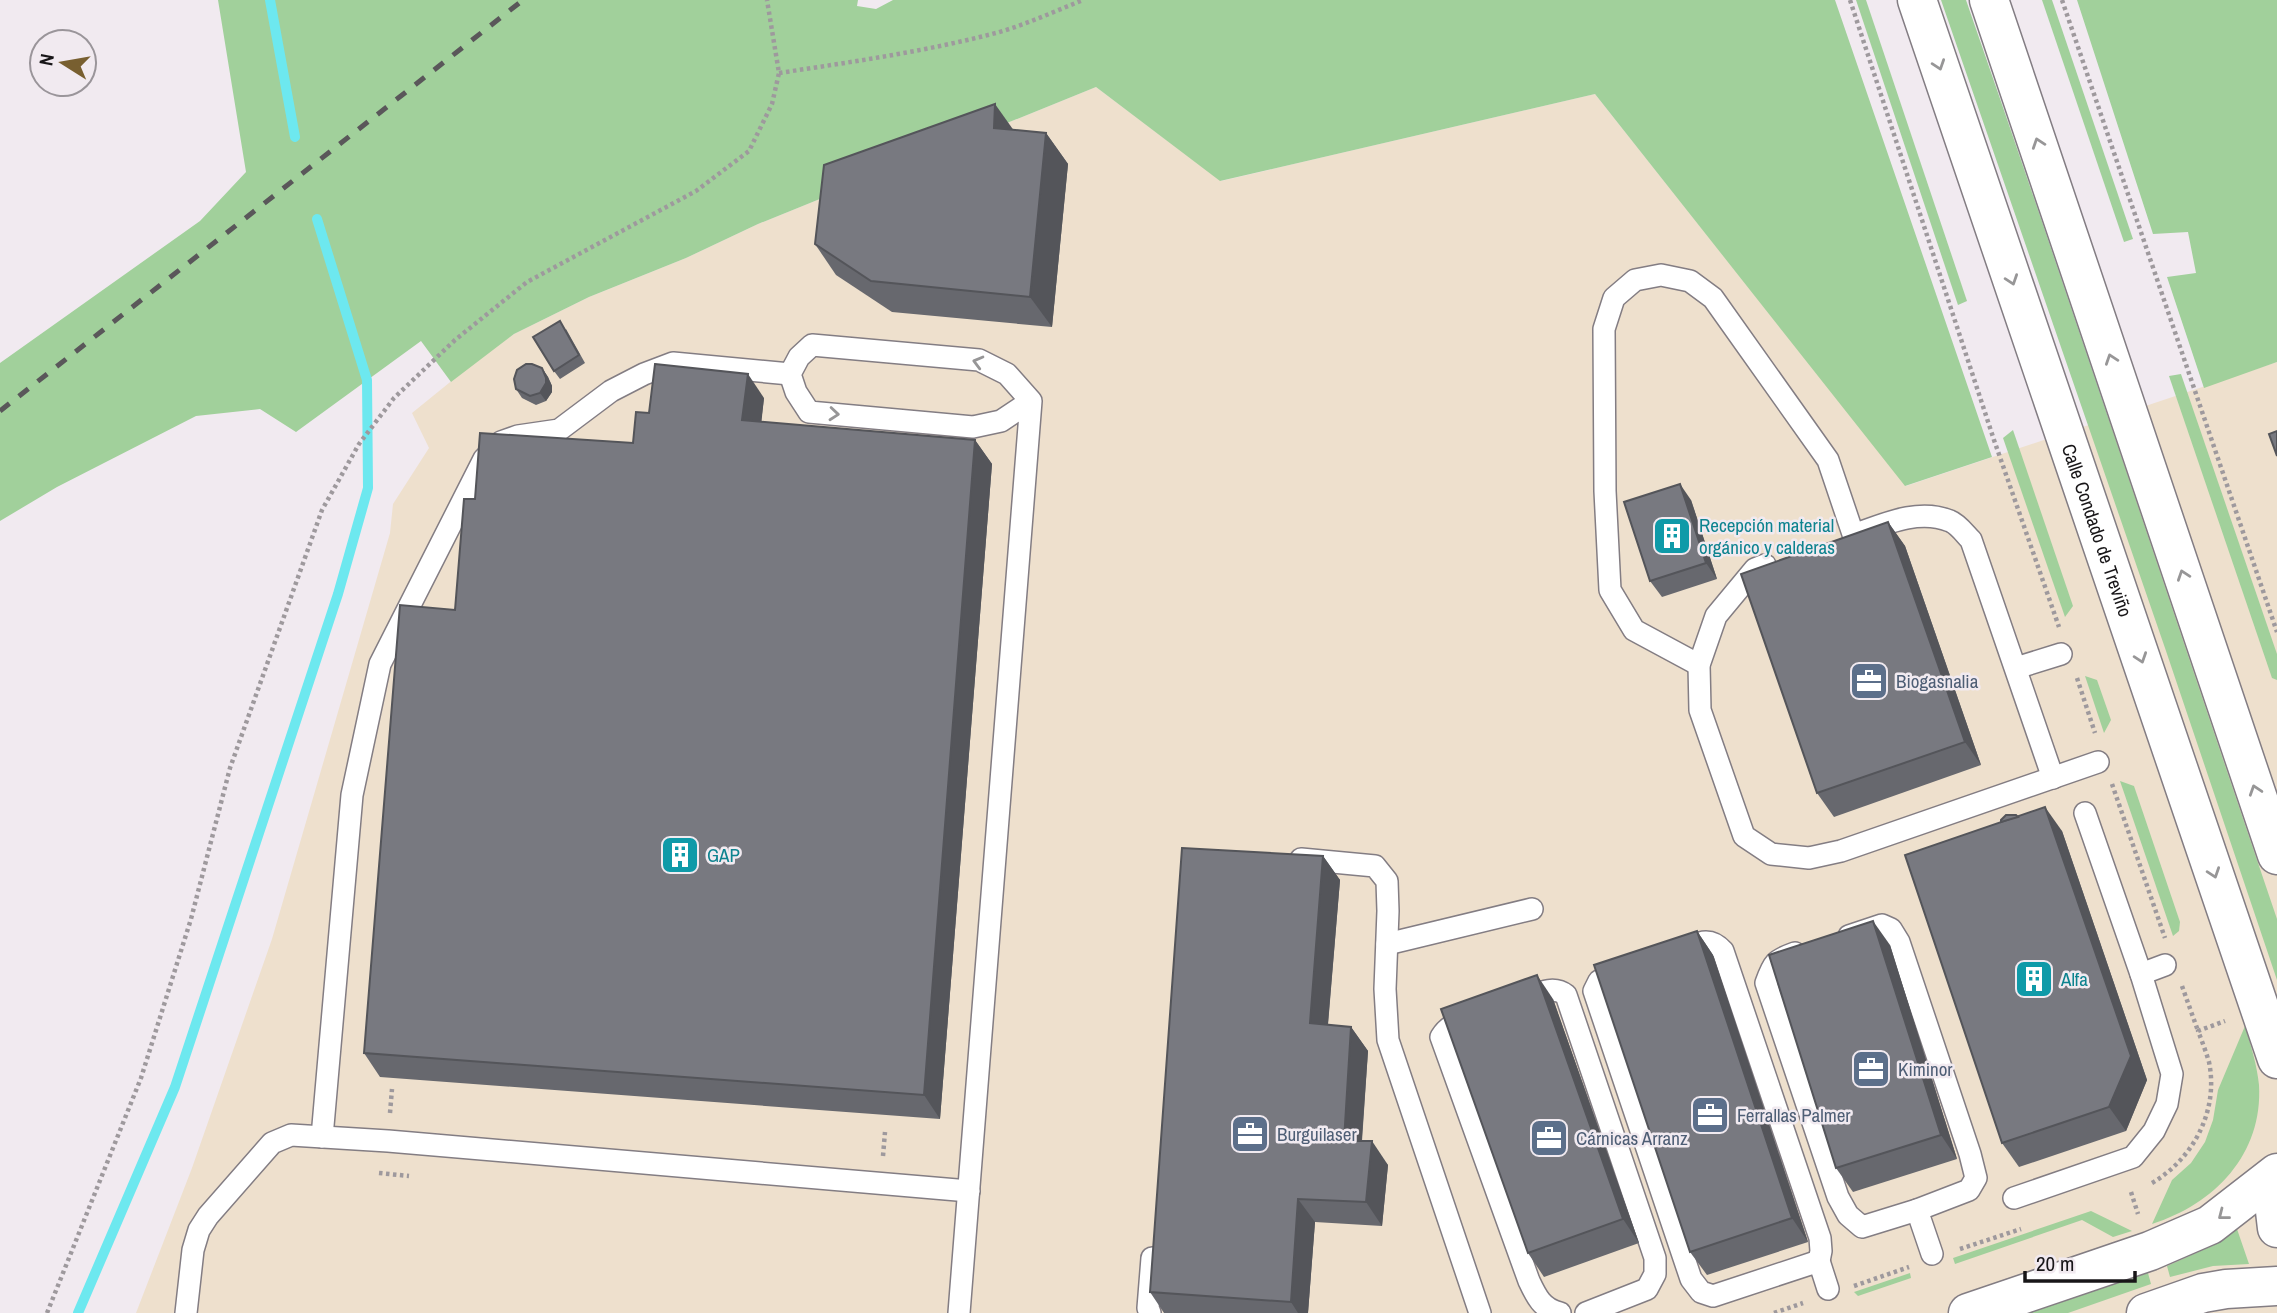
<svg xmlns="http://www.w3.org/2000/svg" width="2277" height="1313" font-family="'Archivo Narrow',sans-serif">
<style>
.industrial{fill:#eee0cd}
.green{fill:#a1d09b}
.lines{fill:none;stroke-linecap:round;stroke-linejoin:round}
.stream{stroke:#6de8ef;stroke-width:10}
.lane-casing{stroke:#837d83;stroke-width:24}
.street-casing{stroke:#837d83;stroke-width:41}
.path{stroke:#9e999d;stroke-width:4.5;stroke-dasharray:3.5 3.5;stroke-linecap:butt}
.lane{stroke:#fff;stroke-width:21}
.street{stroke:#fff;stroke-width:38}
.rail{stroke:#5a575a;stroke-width:5;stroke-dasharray:12 12;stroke-linecap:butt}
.wall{fill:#67686e}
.shaded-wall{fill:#54555a}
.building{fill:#787980;stroke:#54555a;stroke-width:2}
.oneway{stroke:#979697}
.labels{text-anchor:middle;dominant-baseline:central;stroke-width:5;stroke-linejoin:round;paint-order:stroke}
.culture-label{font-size:19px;fill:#0d838f;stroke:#f1eaf0;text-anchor:start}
.street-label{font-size:19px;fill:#181618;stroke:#f1eaf0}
.service-label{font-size:19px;fill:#4e5e75;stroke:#f1eaf0;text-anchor:start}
</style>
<rect width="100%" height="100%" fill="#f1eaf0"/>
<!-- industrial -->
<path class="industrial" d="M1096,87L1221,181L1595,94L1906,486L2277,362V1313H136L192,1168L272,939L390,533L393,504L429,448L412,413L481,357L514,334L589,297L686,258L758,224Z"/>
<!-- green -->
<g class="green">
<path d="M218,0H858L857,6L876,9L893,0H1835L1992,457L1905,486L1595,94L1220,181L1096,87L758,224L686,258L589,297L514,334L451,382L421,341L296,432L260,409L196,416L57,487L0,521V363L200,221L246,172Z"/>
<path d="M1856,0H1866L1967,301L1958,305Z"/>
<path d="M1941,0H1966C2072,306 2173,613 2277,919V980L2165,648Z"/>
<path d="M2042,0H2052L2133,239L2124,242Z"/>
<path d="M2077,0H2277V362L2204,388L2167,277L2196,273L2188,232L2153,234Z"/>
<path d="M2181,374L2277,654V680L2272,678L2169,376Z"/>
<path d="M2013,430L2073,606L2065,617L2003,438Z"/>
<path d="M2085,676L2097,680L2111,720L2104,733Z"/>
<path d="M2120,781L2134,786L2180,922L2179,931L2173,936Z"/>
<path d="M2245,1026C2251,1046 2257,1065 2259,1085C2263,1154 2215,1204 2152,1224L2172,1180L2191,1163L2205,1142L2213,1120L2218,1090Z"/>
<path d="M2091,1211L2132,1231L2113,1237L2082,1220L1955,1264L1953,1258Z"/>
<path d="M2237,1229L2249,1264L2213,1266L2170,1277L2167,1266L2214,1245Z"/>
<path d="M1910,1273L1911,1278L1858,1296L1854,1292Z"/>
<path d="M2148,1273L2151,1284L2068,1313H2029Z"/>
</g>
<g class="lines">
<!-- stream -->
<g class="stream">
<path d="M270,0L295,137"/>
<path d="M78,1313L175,1087L338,594L368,488L367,380L317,219"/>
</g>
<defs>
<g id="lane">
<path d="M1862,532C1889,522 1921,509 1950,521C1958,524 1965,534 1971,540L2053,778"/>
<path d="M1765,565L1755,569L1716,616L1699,665L1700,710L1744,836L1771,854L1809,858L1841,851L2098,762"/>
<path d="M1699,665L1634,630L1610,590L1605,491L1604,329L1614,298L1635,280L1661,275L1690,281L1713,298L1828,460L1853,534"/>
<path d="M2016,668L2061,654"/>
<path d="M1301,859L1375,866L1387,881L1388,911L1385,989L1388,1040L1480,1313"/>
<path d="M1849,936L1882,925L1891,929L1899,942L1970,1154L1976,1178L1969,1190L1917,1210L1932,1254"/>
<path d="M1387,944L1532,909"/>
<path d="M1677,951C1696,945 1708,934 1723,951L1820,1238L1821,1251L1819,1261"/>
<path d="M1795,953C1775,960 1773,963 1766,983L1838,1197L1848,1215L1862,1227L1917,1210"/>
<path d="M1623,970L1599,981L1594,991L1691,1279L1701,1292L1713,1296L1819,1261L1828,1289"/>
<path d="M2141,974L2165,965"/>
<path d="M1521,1000C1536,995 1552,984 1566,995L1655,1258V1274L1647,1289L1586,1313"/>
<path d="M1474,1016C1461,1021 1449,1024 1441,1037L1529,1281C1536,1296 1542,1309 1560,1313"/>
<path d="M322,1137L352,795L380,664L484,459L501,442L518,436L559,430L611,391L644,374L673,363L790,374"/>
<path d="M2014,1198L2133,1157L2154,1131L2167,1104L2172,1074L2141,974L2085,813"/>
<path d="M186,1313L193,1250L199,1230L208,1216L272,1143L291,1135L388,1141L969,1191"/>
<path d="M959,1313L1031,401L1007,374L979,360L812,345L799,357L790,374L796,392L809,412L973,427L1001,421L1031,401"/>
<path d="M1150,1313L1148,1308L1152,1258"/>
</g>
<g id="street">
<path id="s1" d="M1917,0L2277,1059"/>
<path d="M1989,0L2277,855"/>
<path d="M2277,1189L2275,1211L2277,1228"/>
<path d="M1968,1313L2150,1251L2210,1225L2277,1173"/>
<path d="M2146,1313L2203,1293L2226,1289L2277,1286"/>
</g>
</defs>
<!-- lane casing -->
<use href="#lane" class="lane-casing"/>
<!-- street casing -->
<use href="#street" class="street-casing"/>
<!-- path -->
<g class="path">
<path d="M1850,0L1994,440L2059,627"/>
<path d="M2062,0L2277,632"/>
<path d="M779,73C851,62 922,52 992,34C1023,26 1053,12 1083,0"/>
<path d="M2077,678L2095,733"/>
<path d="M2112,784L2165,938"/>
<path d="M2182,986L2198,1031"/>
<path d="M390,1113L392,1089"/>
<path d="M883,1156L885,1132"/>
<path d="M379,1173L409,1176"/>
<path d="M2152,1183C2193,1159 2219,1111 2209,1062C2206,1052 2202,1041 2198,1031L2225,1021"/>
<path d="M2131,1192L2138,1214"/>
<path d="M1960,1249L2021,1229"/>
<path d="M1854,1286L1909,1267"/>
<path d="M47,1313L141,1078L191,919L230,768L322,510L359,444L394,398L455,340L527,282L696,191L749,151L772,104L779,73L767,0"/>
<path d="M1774,1313L1803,1303"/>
</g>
<!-- lane -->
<use href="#lane" class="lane"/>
<!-- street -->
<use href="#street" class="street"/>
<!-- rail -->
<path class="rail" d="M0,411L523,0"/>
</g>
<!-- wall -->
<g class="wall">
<path d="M1013,130L1046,133L1068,164L1052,327L892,312L836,275L815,244Z"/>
<path d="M566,329L585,363L560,379L554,371Z"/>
<path d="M542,368L548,377L552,386V392L546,401L536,405L522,398L516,389Z"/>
<path d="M764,398L761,422L975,440L992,464L940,1119L380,1077L364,1053L455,610L475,499L633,443L649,413Z"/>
<path d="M1691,500L1717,579L1662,597L1650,581Z"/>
<path d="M1888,522L1905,546L1981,765L1834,817L1817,793Z"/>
<path d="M2018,817L2062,831L2147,1080L2126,1131L2019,1167L2002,1143L2001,822Z"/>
<path d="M1323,856L1340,880L1328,1025L1351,1027L1368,1051L1362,1141L1388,1165L1382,1226L1315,1222L1308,1313H1164L1150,1292Z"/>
<path d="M1697,931L1713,955L1808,1242L1707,1275L1690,1252Z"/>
<path d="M1890,945L1957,1159L1853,1192L1836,1168Z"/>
<path d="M1553,999L1639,1243L1544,1277L1528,1253Z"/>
</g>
<!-- shaded-wall -->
<g class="shaded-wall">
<path d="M995,104L1017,135L994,128Z"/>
<path d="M1046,133L1068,164L1052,327L1030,297Z"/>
<path d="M542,368L548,377L552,386V392L546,401L540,393Z"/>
<path d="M748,374L764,398L759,444L742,420Z"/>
<path d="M975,440L992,464L940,1119L924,1095Z"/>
<path d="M1680,484L1691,500L1717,579L1706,563Z"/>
<path d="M1888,522L1905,546L1981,765L1965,742Z"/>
<path d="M2045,807L2062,831L2147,1080L2126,1131L2109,1107Z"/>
<path d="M1323,856L1340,880L1326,1046L1310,1023Z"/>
<path d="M1873,921L1890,945L1957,1159L1941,1135Z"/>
<path d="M1697,931L1713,955L1808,1242L1792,1218Z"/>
<path d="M1537,975L1553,999L1639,1243L1623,1219Z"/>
<path d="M1351,1027L1368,1051L1360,1164L1344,1141Z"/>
<path d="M1372,1141L1388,1165L1382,1226L1366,1202Z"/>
<path d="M1298,1199L1315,1222L1308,1313H1298L1291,1302Z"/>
</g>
<!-- building -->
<g class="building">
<path d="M995,104L994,128L1046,133L1030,297L871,281L815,244L824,165Z"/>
<path d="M560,321L579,355L554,371L533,337Z"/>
<path d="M526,364H532L542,368L546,378V383L540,393L530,396L516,389L514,379L517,370Z"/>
<path d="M655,364L748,374L742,420L975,440L924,1095L364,1053L400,605L455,610L464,499H475L480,433L633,443L636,412L649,413Z"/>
<path d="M2277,431V456L2269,434Z"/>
<path d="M1680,484L1706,563L1650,581L1624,502Z"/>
<path d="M1888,522L1965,742L1817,793L1741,574Z"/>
<path d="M2045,807L2131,1056L2109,1107L2002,1143L1905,855Z"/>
<path d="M2006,815H2016L2018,817L2001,822V820Z"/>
<path d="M1182,848L1323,856L1310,1023L1351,1027L1344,1141H1372L1366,1202L1298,1199L1291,1302L1150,1292Z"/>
<path d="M1873,921L1941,1135L1836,1168L1769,955Z"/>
<path d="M1697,931L1792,1218L1690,1252L1594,965Z"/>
<path d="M1537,975L1623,1219L1528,1253L1441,1009Z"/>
</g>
<!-- one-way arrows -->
<defs><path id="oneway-chevron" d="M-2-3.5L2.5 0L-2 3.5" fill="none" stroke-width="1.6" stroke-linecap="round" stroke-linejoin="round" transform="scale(1.75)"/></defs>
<g class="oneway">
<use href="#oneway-chevron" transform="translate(1939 65) rotate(71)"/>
<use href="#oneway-chevron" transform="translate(2038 143) rotate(-109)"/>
<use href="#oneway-chevron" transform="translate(2012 280) rotate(71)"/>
<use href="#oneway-chevron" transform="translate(2111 359) rotate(-109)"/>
<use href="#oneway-chevron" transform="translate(978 362) rotate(-165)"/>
<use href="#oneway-chevron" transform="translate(834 414) rotate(5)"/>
<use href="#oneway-chevron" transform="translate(2183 575) rotate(-109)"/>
<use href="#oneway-chevron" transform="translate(2141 658) rotate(71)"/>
<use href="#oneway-chevron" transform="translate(2255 790) rotate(-108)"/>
<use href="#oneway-chevron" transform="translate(2214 873) rotate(71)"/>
<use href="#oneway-chevron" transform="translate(2223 1215) rotate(142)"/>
</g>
<!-- icons -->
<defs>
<symbol id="building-square" viewBox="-11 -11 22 22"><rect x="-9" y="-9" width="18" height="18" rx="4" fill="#0f9aa8" stroke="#f1eaf0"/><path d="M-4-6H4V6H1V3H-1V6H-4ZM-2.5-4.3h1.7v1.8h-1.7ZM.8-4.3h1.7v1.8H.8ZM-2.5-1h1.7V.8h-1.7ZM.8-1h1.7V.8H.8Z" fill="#fff"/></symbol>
<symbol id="office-square" viewBox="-11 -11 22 22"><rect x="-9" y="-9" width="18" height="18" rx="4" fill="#5c6f8a" stroke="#f1eaf0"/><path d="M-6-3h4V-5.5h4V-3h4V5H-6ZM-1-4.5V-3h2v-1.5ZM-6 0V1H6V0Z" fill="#fff"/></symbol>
</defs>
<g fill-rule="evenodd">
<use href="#building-square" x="1650" y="514" width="44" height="44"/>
<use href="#office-square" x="1847" y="659" width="44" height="44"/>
<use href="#building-square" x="658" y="833" width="44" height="44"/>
<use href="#building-square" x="2012" y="957" width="44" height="44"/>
<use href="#office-square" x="1849" y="1047" width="44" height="44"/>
<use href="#office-square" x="1688" y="1093" width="44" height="44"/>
<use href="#office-square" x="1228" y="1112" width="44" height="44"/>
<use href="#office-square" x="1527" y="1116" width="44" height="44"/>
</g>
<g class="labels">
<!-- culture labels -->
<g class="culture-label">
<text x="1699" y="525">Recepción material<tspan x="1699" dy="22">orgánico y calderas</tspan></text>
<text x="707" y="855">GAP</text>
<text x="2061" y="979">Alfa</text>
</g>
<!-- street labels -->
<g class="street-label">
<text stroke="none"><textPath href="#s1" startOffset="560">Calle Condado de Treviño</textPath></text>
</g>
<!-- service labels -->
<g class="service-label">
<text x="1896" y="681">Biogasnalia</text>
<text x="1898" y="1069">Kiminor</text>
<text x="1737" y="1115">Ferrallas Palmer</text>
<text x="1277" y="1134">Burguilaser</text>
<text x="1576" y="1138">Cárnicas Arranz</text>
</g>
</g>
<!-- north arrow -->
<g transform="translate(63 63) rotate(281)"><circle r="33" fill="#f1eaf0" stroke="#9a959a" stroke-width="2"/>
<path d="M0-5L12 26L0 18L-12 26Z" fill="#785f30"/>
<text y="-10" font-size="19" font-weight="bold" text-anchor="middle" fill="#181618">N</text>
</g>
<!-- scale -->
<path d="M2025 1271v10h110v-10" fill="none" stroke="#181618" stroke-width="3.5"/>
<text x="2036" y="1271" font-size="21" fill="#181618" stroke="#f1eaf0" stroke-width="5" paint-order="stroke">20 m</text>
</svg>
